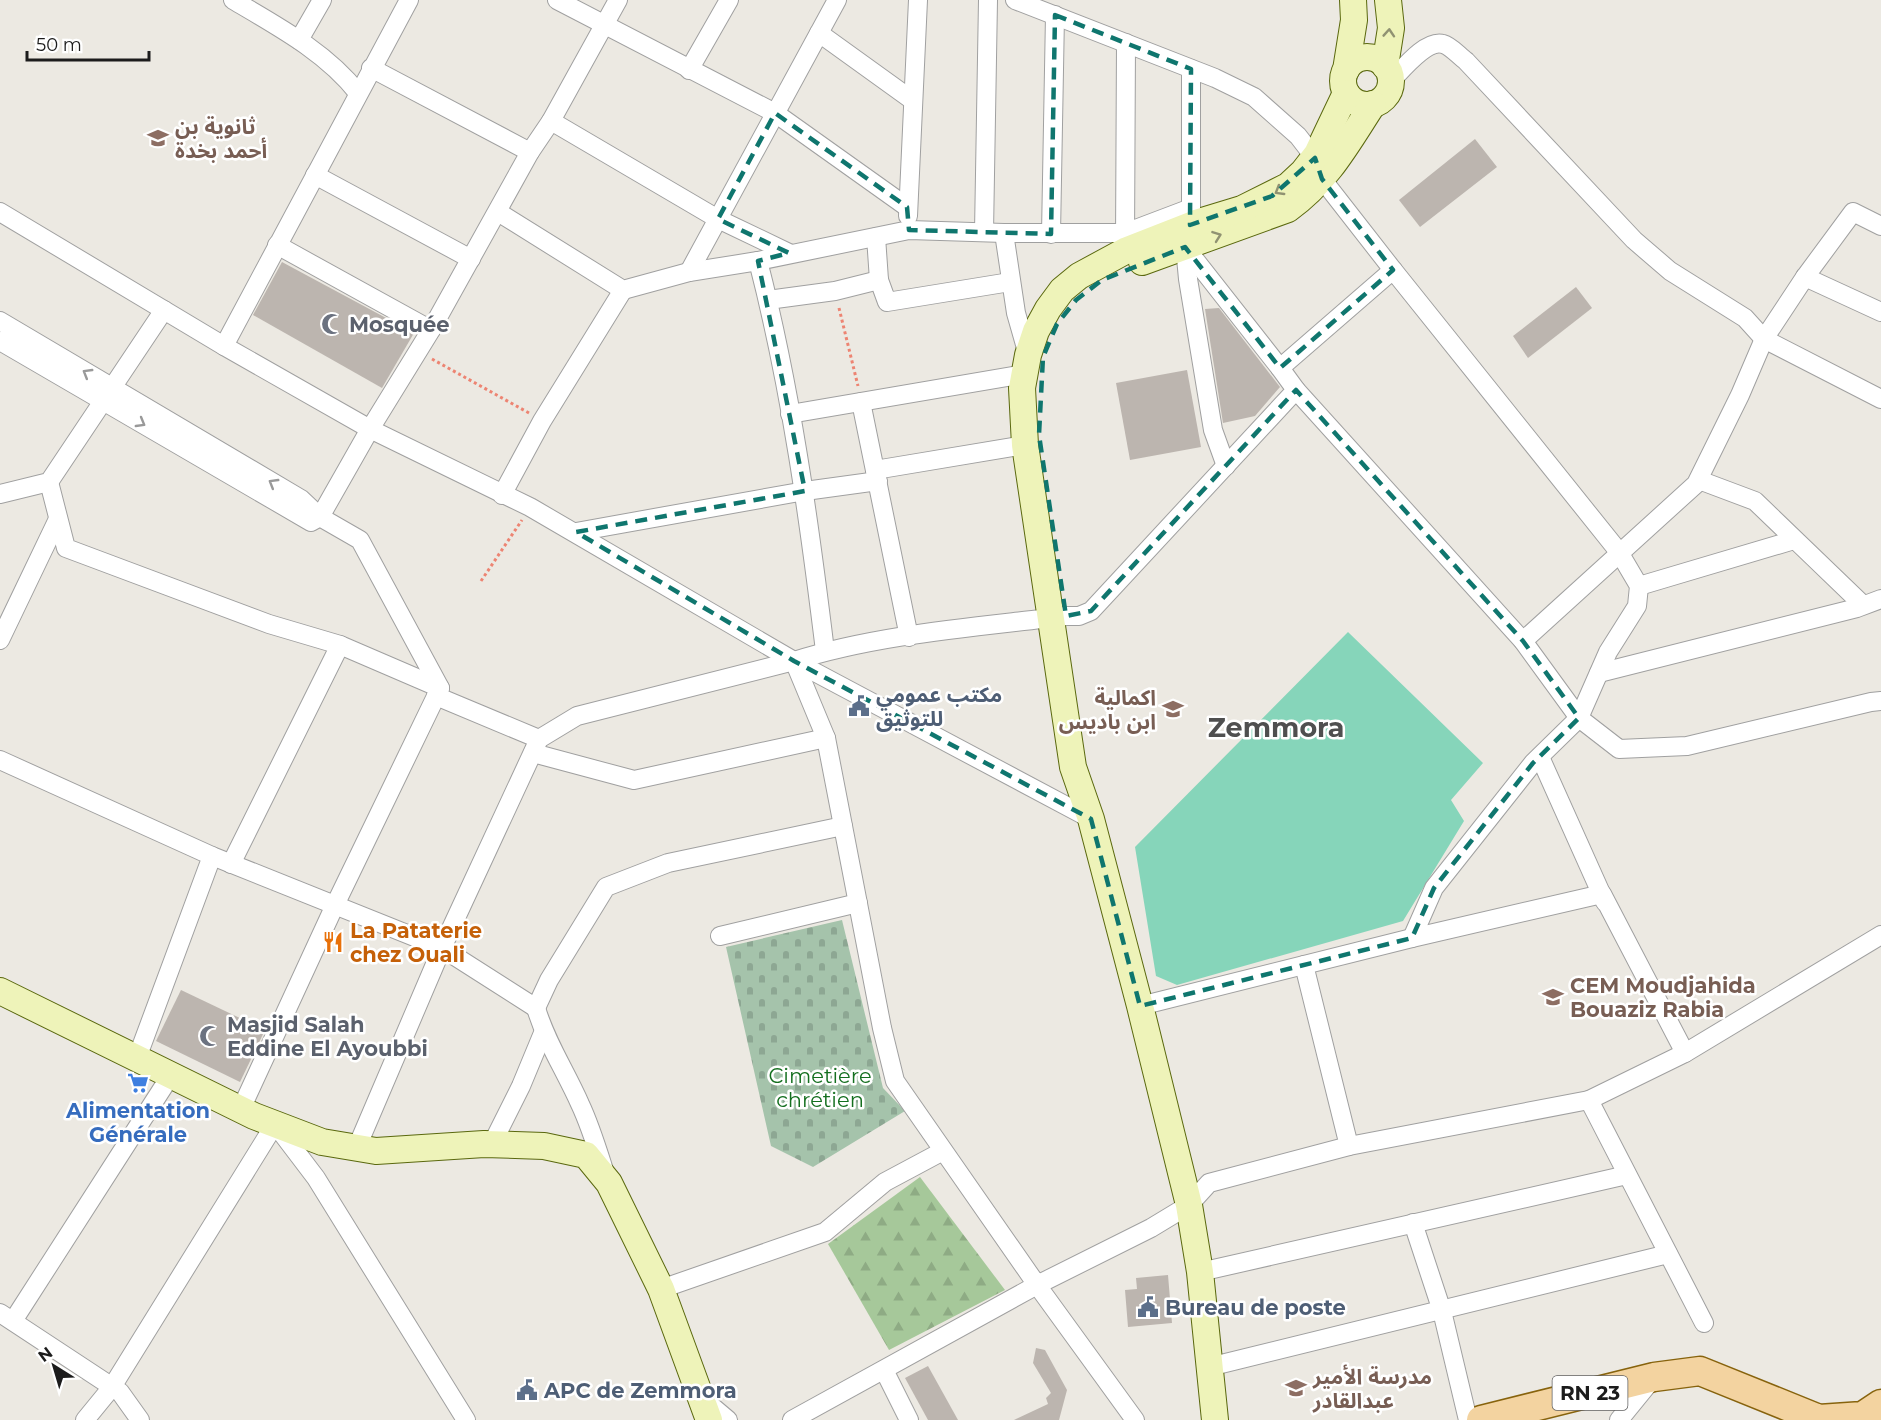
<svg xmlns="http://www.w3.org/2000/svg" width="1881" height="1420" font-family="Montserrat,'Noto Sans Arabic',sans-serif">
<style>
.forest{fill:url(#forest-firs)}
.cemetery{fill:url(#cemetery-stones)}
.pitch{fill:#86d5ba}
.building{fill:#bcb5af}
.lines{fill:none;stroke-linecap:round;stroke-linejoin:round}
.street-casing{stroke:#a0a0a0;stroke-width:20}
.secondary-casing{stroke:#5a680e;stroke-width:28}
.primary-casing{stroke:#87630d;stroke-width:31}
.path{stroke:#ed8472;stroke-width:3;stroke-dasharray:3 3;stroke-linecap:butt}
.street{stroke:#fff;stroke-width:18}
.secondary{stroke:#eef3b9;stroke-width:26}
.primary{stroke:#f3d3a0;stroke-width:28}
.oneway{stroke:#909272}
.oneway2{stroke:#999}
.marked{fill:none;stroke:#0f766e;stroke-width:4.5;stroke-dasharray:12 8;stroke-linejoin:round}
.labels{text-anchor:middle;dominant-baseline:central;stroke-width:5;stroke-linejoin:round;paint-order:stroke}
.shield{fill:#fff;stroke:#606060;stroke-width:1.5}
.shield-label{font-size:20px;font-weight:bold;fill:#1c1c1c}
.education-label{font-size:21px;font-weight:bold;fill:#785e54;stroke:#fff;text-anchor:start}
.worship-label{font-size:21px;font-weight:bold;fill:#5b616d;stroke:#fff;text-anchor:start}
.service-label{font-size:21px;font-weight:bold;fill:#4e5e75;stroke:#fff;text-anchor:start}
.food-label{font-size:21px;font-weight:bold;fill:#c56008;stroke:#fff;text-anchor:start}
.park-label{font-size:21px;fill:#146f1f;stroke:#fff}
.shop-label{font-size:21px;font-weight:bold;fill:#366cbe;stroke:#fff}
.district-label{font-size:27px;font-weight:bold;fill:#4f4f4f;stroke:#fff}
</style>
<defs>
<pattern id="forest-firs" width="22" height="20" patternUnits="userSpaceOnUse" patternTransform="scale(1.5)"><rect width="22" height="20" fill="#a6c89a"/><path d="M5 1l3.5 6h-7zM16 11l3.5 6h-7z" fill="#8eab84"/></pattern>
<pattern id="cemetery-stones" width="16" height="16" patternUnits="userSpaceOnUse" patternTransform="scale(1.5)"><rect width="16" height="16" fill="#a5c3ab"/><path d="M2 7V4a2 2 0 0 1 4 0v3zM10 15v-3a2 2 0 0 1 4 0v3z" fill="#8da793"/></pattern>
</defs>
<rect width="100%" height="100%" fill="#ece9e2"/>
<!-- forest -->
<path class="forest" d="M920,1177L1005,1290L889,1350L828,1244Z"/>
<!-- cemetery -->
<path class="cemetery" d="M842,920L883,1088L905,1111L813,1167L771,1146L726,947Z"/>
<!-- pitch -->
<path class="pitch" d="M1348,632L1483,763L1451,800L1464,821L1403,921L1177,985L1156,976L1135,847Z"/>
<!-- building -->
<g class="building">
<path d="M1475,139L1497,167L1420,227L1399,200Z"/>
<path d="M282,262L414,333L382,388L253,315Z"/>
<path d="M1576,287L1592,308L1528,358L1513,336Z"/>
<path d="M1219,308L1280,387L1255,416L1223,423L1205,309Z"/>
<path d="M1187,370L1201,447L1130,460L1116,383Z"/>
<path d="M181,990L265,1030L240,1082L156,1041Z"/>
<path d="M1168,1275L1172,1323L1128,1327L1125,1290L1137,1289L1136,1278Z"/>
<path d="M1036,1348L1045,1350L1067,1390L1059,1420H1014L1048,1404L1046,1398L1051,1393L1033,1363Z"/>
<path d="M928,1366L958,1420H928L905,1378Z"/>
</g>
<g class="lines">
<defs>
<g id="street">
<path d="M233,0C277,26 326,52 358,93"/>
<path d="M557,0L775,113L907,207"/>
<path d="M1015,0L1215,78L1254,97L1298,136L1315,158L1322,179L1393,270"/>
<path d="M819,33L912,100"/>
<path d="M299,40L322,0"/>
<path d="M371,68L530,152"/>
<path d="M689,70L729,0"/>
<path d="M1391,81C1402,70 1426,39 1443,44C1451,46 1459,56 1466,61L1634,240L1670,271L1745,318L1764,339L1881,399"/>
<path d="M551,121L718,219L789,253"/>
<path d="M315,175L471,259"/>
<path d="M0,212L224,346L370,429L530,507L794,661L1091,819"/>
<path d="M498,212L623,290L689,272L758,261L909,230L1004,233H1125L1191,208V69"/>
<path d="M908,216L918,0"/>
<path d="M984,232L988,0"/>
<path d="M1004,233L1016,313L1028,355"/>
<path d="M1051,234L1055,15"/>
<path d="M876,237L879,280L887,302L1010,282"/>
<path d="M1125,242L1126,43"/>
<path d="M277,245L431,330"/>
<path d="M1185,247L1188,279L1213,430L1226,466"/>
<path d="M1185,247L1280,368"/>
<path d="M758,261C791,389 809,520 825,651"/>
<path d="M689,272L837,0"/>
<path d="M1805,277L1881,312"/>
<path d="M768,300L835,291L879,280"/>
<path d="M0,321L301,499L320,517L311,522L0,341"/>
<path d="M224,346L409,0"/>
<path d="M1296,390L1523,641L1579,718L1619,749L1687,746L1871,702L1881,701"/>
<path d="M861,402L909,637"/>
<path d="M790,414L1025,374"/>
<path d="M875,470L1025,445"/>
<path d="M1699,480L1755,501L1863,605"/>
<path d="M49,482L66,548L269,624L340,645"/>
<path d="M0,494L49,482L164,310"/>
<path d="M502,495L542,421L623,290"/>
<path d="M576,532L805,491L878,481"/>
<path d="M1639,586L1794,540"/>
<path d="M0,640L58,519"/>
<path d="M1523,641L1696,484L1740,395L1764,339L1805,277L1853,212L1881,226"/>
<path d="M794,661C878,634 978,627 1066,616H1079L1091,611L1296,390L1280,368L1393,270L1619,552L1639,586L1637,606L1608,652L1579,718L1533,763L1434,888L1412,938L1602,894L1685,1053"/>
<path d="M1599,673L1857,608L1881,599"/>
<path d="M436,696L539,739"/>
<path d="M533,753L634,780L826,738"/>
<path d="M1540,757L1605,902"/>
<path d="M0,760L212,856L137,1058"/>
<path d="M212,856L442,948L536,1008L549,980L606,887L668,863L843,826"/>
<path d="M231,864L340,645L440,688"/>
<path d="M720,936L858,903"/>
<path d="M1304,965L1349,1146"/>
<path d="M1140,1006L1412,938"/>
<path d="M536,1008C546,1042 566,1072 580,1104C590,1125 597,1148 604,1170"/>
<path d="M1589,1100L1704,1323"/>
<path d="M241,1109L335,905L440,688L360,540L320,517L370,429L431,330L530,152L551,121L618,0"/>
<path d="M492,1144L521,1086L543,1033"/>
<path d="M357,1147L442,948L539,739L577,716L794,661L826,738L882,1028L895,1081L1037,1285L1151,1228L1189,1205L1209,1183L1349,1146L1589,1100L1685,1053L1881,935"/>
<path d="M1413,1223L1442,1311L1468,1420"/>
<path d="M1200,1272L1627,1175"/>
<path d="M661,1289L825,1232L885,1182L943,1151"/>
<path d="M0,1313L120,1392L140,1420"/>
<path d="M13,1321L171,1075"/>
<path d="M1209,1367L1668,1254"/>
<path d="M884,1370L909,1420"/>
<path d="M702,1398L728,1420"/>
<path d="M85,1420L112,1387L275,1124L316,1178L466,1420"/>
<path d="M792,1420L1037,1285L1135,1420"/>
<path d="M1619,1420L1654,1377"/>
</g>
<g id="secondary">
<circle cx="1367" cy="81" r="24"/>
<path d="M1385,66L1391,28L1388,0"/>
<path d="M1346,70L1354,20L1353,0"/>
<path d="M1142,262L1288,209C1328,180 1347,144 1373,104"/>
<path d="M0,991L254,1116L322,1142L376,1151L484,1144L544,1146L586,1155L609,1183L661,1289L709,1420"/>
<path d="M1215,1420L1200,1272L1189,1205L1140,1006L1091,819L1073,767L1025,445L1022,388L1028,355L1036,331L1048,309L1062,290L1079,276L1127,250L1196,223L1242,209L1288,186L1303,172L1317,154L1346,93"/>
</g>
<path id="primary" d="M1481,1420L1654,1377L1700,1371L1819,1419L1863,1416L1881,1404"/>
</defs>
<!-- street casing -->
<use href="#street" class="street-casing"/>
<!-- secondary casing -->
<use href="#secondary" class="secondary-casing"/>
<!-- primary casing -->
<use href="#primary" class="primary-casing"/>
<!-- path -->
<g class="path">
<path d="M839,308L858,386"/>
<path d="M432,359L529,413"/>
<path d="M481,581L522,520"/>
</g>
<!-- street -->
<use href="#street" class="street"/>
<!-- secondary -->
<use href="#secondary" class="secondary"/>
<!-- primary -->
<use href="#primary" class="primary"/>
</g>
<!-- one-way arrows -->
<defs><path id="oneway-chevron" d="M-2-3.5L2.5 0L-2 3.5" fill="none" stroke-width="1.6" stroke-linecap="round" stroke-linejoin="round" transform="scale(1.5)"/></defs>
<g class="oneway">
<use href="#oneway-chevron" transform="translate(1389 33) rotate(-86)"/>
<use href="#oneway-chevron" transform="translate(1279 191) rotate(149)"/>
<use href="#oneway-chevron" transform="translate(1217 236) rotate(-20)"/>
</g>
<g class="oneway2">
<use href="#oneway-chevron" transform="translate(87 373) rotate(-149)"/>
<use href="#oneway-chevron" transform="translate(141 423) rotate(30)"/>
<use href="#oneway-chevron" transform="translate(273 483) rotate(-149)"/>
</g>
<!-- marked area -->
<path class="marked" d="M1055,15L1191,69L1190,225L1272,196L1315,158L1322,179L1393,270L1280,368L1185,247L1102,280L1076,300L1057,324L1043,357L1039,435L1066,616L1091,611L1296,390L1523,641L1579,718L1533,763L1434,888L1412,938L1140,1006L1091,819L794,661L576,532L805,491L758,261L789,253L718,219L775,113L907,207L909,230L1051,234Z"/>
<!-- icons -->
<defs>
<symbol id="school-bare" viewBox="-9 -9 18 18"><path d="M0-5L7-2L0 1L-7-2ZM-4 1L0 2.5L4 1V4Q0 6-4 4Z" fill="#8d6e63" stroke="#fff" stroke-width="2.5" paint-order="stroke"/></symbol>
<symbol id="mosque-bare" viewBox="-9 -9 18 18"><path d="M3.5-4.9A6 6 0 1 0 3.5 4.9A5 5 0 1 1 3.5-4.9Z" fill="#6b7280" stroke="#fff" stroke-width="2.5" paint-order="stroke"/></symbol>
<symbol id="civic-bare" viewBox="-9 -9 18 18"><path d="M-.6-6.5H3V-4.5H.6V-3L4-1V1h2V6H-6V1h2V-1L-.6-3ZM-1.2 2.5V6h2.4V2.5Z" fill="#5c6f8a" stroke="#fff" stroke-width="2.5" paint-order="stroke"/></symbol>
<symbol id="restaurant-bare" viewBox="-9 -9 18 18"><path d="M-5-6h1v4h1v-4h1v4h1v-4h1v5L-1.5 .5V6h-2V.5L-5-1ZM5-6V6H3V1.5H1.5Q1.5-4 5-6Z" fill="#e8710a" stroke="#fff" stroke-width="2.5" paint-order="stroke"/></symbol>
<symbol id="supermarket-bare" viewBox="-9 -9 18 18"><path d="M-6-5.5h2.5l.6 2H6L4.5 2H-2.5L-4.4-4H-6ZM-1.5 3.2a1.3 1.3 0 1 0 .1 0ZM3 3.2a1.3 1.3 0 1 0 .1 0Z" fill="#3f7fe0" stroke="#fff" stroke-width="2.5" paint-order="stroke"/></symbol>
</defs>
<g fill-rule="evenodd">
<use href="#school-bare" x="143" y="123" width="30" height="30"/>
<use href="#mosque-bare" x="317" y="309" width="30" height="30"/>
<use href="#civic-bare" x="844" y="691" width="30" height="30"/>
<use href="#school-bare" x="1158" y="694" width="30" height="30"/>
<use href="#restaurant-bare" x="318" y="927" width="30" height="30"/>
<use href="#school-bare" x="1538" y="982" width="30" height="30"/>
<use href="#mosque-bare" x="195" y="1021" width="30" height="30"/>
<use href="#supermarket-bare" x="123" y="1068" width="30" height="30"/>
<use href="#civic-bare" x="1133" y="1292" width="30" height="30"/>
<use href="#school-bare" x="1281" y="1373" width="30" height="30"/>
<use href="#civic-bare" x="512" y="1375" width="30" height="30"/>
</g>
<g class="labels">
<!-- shield labels -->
<rect class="shield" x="1552.5" y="1376" width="75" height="34" rx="4.5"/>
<g class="shield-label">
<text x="1590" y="1393">RN 23</text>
</g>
<!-- education labels -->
<g class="education-label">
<text x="175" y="126">ثانوية بن<tspan x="175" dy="24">أحمد بخدة</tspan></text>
<text x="1156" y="697" text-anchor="end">اكمالية<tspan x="1156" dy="24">ابن باديس</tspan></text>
<text x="1570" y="985">CEM Moudjahida<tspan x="1570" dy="24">Bouaziz Rabia</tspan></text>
<text x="1313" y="1376">مدرسة الأمير<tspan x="1313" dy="24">عبدالقادر</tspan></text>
</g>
<!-- worship labels -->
<g class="worship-label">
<text x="349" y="324">Mosquée</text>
<text x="227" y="1024">Masjid Salah<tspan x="227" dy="24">Eddine El Ayoubbi</tspan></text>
</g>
<!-- service labels -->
<g class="service-label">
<text x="876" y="694">مكتب عمومي<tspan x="876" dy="24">للتوثيق</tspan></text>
<text x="1165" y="1307">Bureau de poste</text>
<text x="544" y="1390">APC de Zemmora</text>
</g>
<!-- food labels -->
<g class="food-label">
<text x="350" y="930">La Pataterie<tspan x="350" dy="24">chez Ouali</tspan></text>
</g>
<!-- park labels -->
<g class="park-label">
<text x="820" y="1075">Cimetière<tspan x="820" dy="24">chrétien</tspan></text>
</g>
<!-- shop labels -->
<g class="shop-label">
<text x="138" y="1110">Alimentation<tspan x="138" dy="24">Générale</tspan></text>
</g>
<!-- district labels -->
<g class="district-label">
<text x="1276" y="727">Zemmora</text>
</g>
</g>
<!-- north arrow -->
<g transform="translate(54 1366) rotate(323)" stroke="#ffffff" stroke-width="4.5" paint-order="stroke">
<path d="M0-4.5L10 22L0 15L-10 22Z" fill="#1c1c1c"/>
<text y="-9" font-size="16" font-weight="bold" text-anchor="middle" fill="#1c1c1c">N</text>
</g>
<!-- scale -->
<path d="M27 51v9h122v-9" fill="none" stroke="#1c1c1c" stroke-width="3"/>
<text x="36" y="51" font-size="18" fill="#1c1c1c" stroke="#ffffff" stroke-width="4.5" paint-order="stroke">50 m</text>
</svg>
